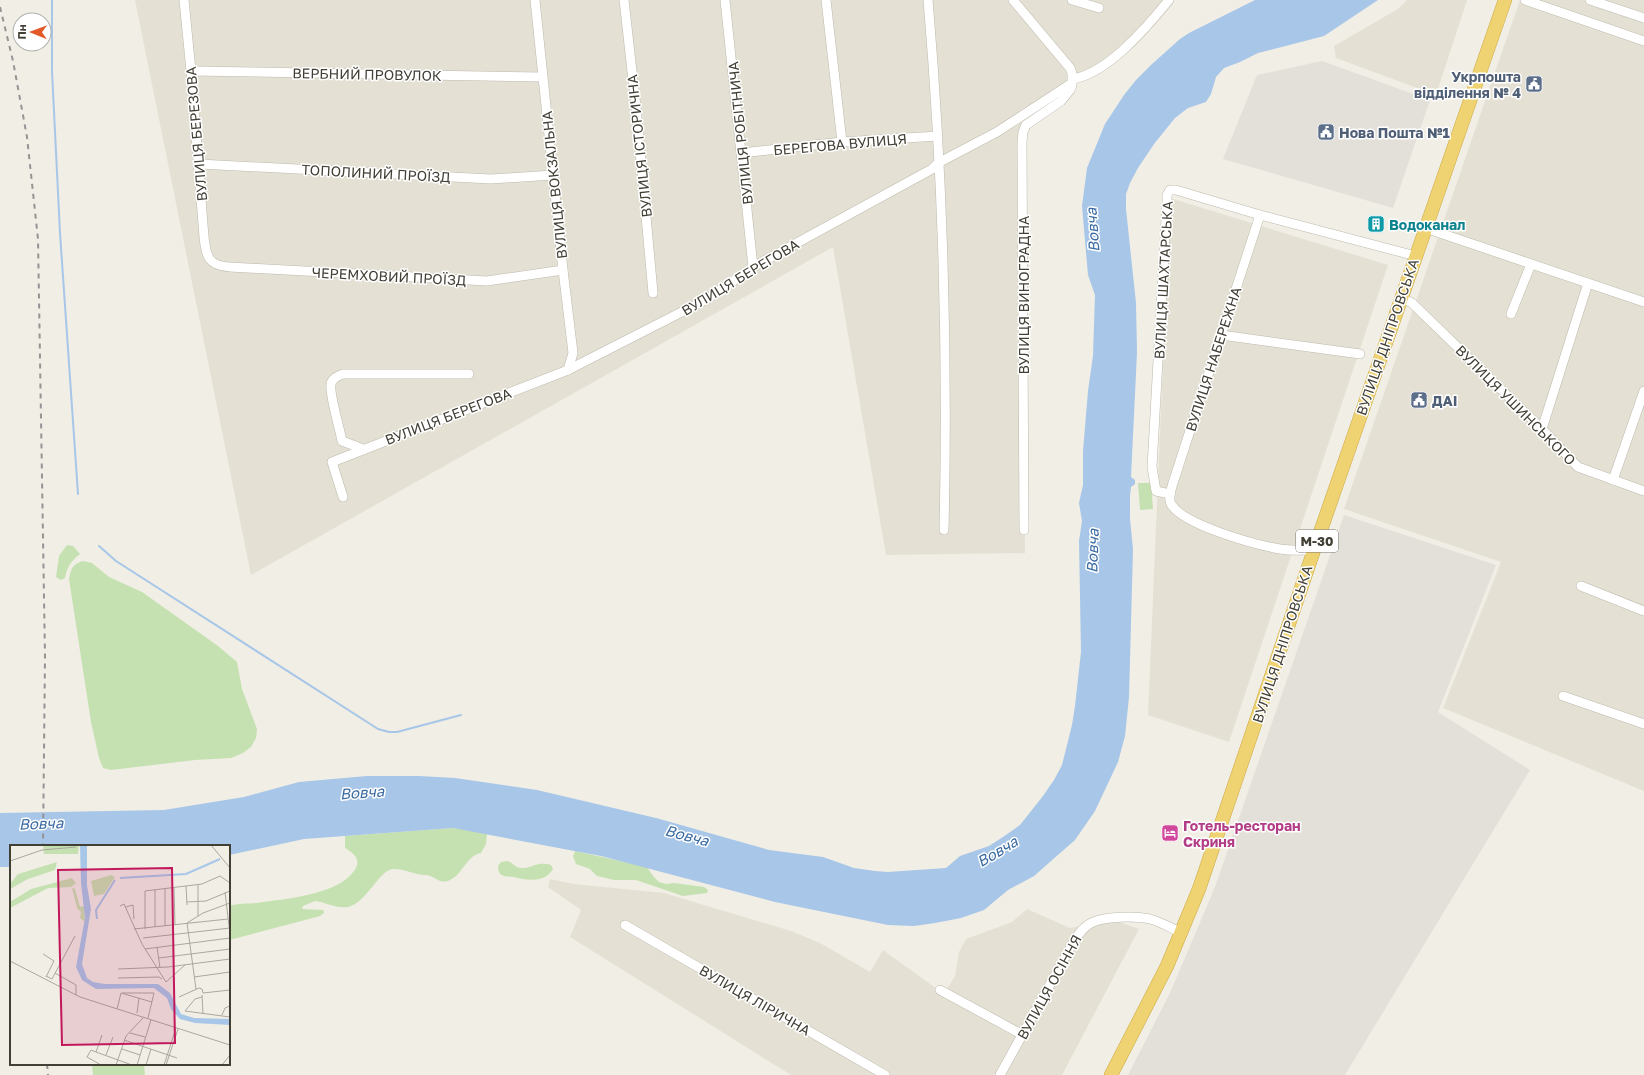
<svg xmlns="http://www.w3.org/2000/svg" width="1644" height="1075" font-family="'Golos Text',sans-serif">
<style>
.residential{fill:#e4e1d4}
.industrial{fill:#e3e0da}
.green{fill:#c6e1b1}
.water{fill:#a7c6e8}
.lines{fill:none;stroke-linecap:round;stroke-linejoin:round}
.stream{stroke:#a7c6e8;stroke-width:2}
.minor-casing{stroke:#beb9ac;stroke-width:10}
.highway-casing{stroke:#cca943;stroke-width:14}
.minor{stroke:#fff;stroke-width:9}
.highway{stroke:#efd372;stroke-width:13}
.rail{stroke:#949494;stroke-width:2;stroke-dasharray:5 5;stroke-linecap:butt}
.labels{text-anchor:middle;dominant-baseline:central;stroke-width:3;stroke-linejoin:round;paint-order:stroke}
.shield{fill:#fff;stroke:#7b7972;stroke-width:1}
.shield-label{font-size:13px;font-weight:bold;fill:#423f35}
.street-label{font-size:14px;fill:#423f35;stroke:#fff}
.service-label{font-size:14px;font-weight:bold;fill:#4e5e75;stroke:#fff;text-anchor:start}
.culture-label{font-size:14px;font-weight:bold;fill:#0d838f;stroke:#fff;text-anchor:start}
.hotel-label{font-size:14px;font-weight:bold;fill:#b23c85;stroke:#fff;text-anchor:start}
.water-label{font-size:15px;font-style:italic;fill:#3a6ba2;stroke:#fff}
.inset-river{fill:none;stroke:#a7c6e8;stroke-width:2}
.inset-road{fill:none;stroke:#aaa89f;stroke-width:1}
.view{fill:#c2185b;fill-opacity:0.15;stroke:#c2185b;stroke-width:2}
.inset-edge{fill:none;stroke:#423f35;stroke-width:2}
</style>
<rect width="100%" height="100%" fill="#f0eee5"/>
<!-- residential -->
<g class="residential">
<path d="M135,0H1169L1111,61L1020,110L1022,142L1025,553L886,555L833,247L251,575Z"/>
<path d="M1407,0H1467L1436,95L1336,58L1334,46L1398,9Z"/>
<path d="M1520,0H1644V791L1443,708L1501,562L1344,509Z"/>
<path d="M1170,198L1388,265L1229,742L1148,715Z"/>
<path d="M550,879L574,884L664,893L791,931L820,943L870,972L883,950L944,994L955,976L959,952L966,939L1012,922L1027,909L1070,928L1105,921L1119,922L1139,929L1062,1075H791L570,937L581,910L548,887Z"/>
</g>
<!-- industrial -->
<g class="industrial">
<path d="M1322,61L1430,100L1393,208L1223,159L1257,75Z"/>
<path d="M1344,515L1496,565L1438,712L1530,770L1345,1075H1128L1170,993L1215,887Z"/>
</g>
<!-- green -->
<g class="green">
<path d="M1138,483H1151L1153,509L1140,510Z"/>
<path d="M67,545L73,546L80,554C71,561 67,567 65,578L61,580L56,577L59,556Z"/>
<path d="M83,561L92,563L109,577L142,592L218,646L237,662L242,689L257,729L256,738L251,747L243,753L231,758L195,760L111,770L103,768L99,758L91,722L69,579C71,569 72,564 83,561Z"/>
<path d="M453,828L487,833L486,844L481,853C466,856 463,874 450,880C440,884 438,879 430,876C429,875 425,875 424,875C414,874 404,869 394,869C379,869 368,902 348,907C337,909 325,902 315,901L303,906L302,909L323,910L324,913L320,916L229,940V906C238,903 247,904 256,903C284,899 338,895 354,871C362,860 355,854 345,848V836Z"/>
<path d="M575,851L647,867L653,876L659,882L666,884L674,883L704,887L708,890L707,893L683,896L636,880H614L597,876L590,869L576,864L573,856Z"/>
<path d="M507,861C513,862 515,868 521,868C533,869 535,861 551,865L553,869C544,884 527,880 513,877C504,876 498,877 498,866L501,862Z"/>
<path d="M92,1064H144L145,1075H93Z"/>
</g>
<!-- water -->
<path class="water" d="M1255,0H1378L1324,36L1258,53L1240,62L1224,68L1216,77L1211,94L1206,102L1188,108L1175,118L1154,144L1138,168L1130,183L1126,194V209L1136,303L1137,352L1131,477L1135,480V484L1131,487L1130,496V519L1133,549L1129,697L1125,736L1118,762L1095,811L1075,840L1034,876L1008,890L984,910L961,918L935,923L914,926L888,925L775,902L601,856L453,828L304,839L229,855V846H11V867H0V813L164,810L244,797L299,782L367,776H419L455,778L537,790L656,818L769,850L823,857L854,868L875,871L888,872L946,868L960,856L989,846L1003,837L1020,825L1043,796L1054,780L1062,765L1072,725L1075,706L1081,652L1079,541L1082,521L1079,503L1083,485V451L1088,391L1093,356L1095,295L1088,275L1082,206L1087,168L1105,124L1124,95L1136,80L1151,65L1180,39L1189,33Z"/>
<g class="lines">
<!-- stream -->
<g class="stream">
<path d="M52,0V71L60,233L78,494"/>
<path d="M99,546L116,561L378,729L389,732H397L461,715"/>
</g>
<defs>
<g id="minor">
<path d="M184,0L191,71L204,237C206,256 208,266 230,267L487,281L563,270"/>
<path d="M535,0L563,270L573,353L568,370"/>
<path d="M624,0L636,107L653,293"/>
<path d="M725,0L753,267"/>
<path d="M826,0L842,142"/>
<path d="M928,0C943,176 948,353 944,530"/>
<path d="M1072,0L1099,8"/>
<path d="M1525,0L1644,41"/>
<path d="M1590,0L1644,18"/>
<path d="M191,71L542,77"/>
<path d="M1073,79C1108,73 1147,27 1169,0"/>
<path d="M742,153L842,142L938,136"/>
<path d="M199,164L491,179L553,175"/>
<path d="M1260,215L1173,483C1171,490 1168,498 1171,504C1183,525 1256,545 1280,549C1291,551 1303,550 1314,550"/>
<path d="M1425,228L1644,302"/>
<path d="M1402,298L1412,303L1542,429L1578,467L1644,491"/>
<path d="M1511,314L1531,264"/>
<path d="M1221,335L1360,354"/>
<path d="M1542,429L1588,283"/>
<path d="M363,449L342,441C340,429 329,394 331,384C332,378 338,376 343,374H469"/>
<path d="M1613,480L1644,391"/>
<path d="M1170,494L1156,491L1152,467L1167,201V195L1170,190H1176L1260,215L1416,256"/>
<path d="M343,497L332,462L568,370L709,298L753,267L932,169L938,163L997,132L1072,83V73L1070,68L1013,0"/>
<path d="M1024,530L1022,142L1023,132L1026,125L1061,101L1070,90L1072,85"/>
<path d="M1581,586L1644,611"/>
<path d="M1563,696L1644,724"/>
<path d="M625,925L885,1075"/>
<path d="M940,990L1023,1035"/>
<path d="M1000,1075L1074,941C1079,934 1083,927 1091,923C1104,916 1135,916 1150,919C1161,922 1171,928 1182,933"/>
</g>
<path id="highway" d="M1111,1075L1167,966L1199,889L1314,550L1505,0"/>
</defs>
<!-- minor casing -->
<use href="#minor" class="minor-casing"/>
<!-- highway casing -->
<use href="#highway" class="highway-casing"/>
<!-- minor -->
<use href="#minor" class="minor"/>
<!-- highway -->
<use href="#highway" class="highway"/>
<!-- rail -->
<g class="rail">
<path d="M0,7L13,61L27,137L38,239L45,657L43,846"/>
<path d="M47,1064L48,1075"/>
</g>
</g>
<!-- icons -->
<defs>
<symbol id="civic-square" viewBox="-11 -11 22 22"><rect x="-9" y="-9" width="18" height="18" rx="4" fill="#5c6f8a" stroke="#fff"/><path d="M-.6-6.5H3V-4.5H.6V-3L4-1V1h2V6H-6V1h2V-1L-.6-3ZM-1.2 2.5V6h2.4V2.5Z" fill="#fff"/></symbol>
<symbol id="building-square" viewBox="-11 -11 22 22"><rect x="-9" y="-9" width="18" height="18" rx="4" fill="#0f9aa8" stroke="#fff"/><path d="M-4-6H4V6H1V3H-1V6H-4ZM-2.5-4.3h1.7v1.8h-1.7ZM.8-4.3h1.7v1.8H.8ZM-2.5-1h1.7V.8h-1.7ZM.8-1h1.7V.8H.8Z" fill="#fff"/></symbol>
<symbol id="hotel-square" viewBox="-11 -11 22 22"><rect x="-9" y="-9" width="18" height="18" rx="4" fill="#d1479c" stroke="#fff"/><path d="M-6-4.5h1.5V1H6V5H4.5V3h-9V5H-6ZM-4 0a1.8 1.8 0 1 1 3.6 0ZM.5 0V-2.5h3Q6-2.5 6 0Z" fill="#fff"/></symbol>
</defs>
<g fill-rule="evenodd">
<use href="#civic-square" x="1524" y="74" width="20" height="20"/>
<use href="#civic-square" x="1316" y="122" width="20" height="20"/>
<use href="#building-square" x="1366" y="214" width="20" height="20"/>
<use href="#civic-square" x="1409" y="390" width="20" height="20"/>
<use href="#hotel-square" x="1160" y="823" width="20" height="20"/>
</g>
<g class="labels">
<!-- shield labels -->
<rect class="shield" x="1296" y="530" width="42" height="22" rx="3"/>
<g class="shield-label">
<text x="1317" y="541">М-30</text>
</g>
<!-- street labels -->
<g class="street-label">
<text transform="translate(367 74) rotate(1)">ВЕРБНИЙ ПРОВУЛОК</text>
<text transform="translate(740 133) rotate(-96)">ВУЛИЦЯ РОБІТНИЧА</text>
<text transform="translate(196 134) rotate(-95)">ВУЛИЦЯ БЕРЕЗОВА</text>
<text transform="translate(840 144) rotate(-5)">БЕРЕГОВА ВУЛИЦЯ</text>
<text transform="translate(639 146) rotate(-96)">ВУЛИЦЯ ІСТОРИЧНА</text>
<text transform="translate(376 173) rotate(3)">ТОПОЛИНИЙ ПРОЇЗД</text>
<text transform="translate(554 185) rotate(-96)">ВУЛИЦЯ ВОКЗАЛЬНА</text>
<text transform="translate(389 276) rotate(3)">ЧЕРЕМХОВИЙ ПРОЇЗД</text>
<text transform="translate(740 277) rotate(-31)">ВУЛИЦЯ БЕРЕГОВА</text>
<text transform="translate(1163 280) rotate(-87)">ВУЛИЦЯ ШАХТАРСЬКА</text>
<text transform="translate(1023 295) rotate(-90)">ВУЛИЦЯ ВИНОГРАДНА</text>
<text transform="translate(1387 337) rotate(-71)">ВУЛИЦЯ ДНІПРОВСЬКА</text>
<text transform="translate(1213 359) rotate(-72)">ВУЛИЦЯ НАБЕРЕЖНА</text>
<text transform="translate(1516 405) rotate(45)">ВУЛИЦЯ УШИНСЬКОГО</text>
<text transform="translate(448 416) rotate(-21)">ВУЛИЦЯ БЕРЕГОВА</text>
<text transform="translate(1282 644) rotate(-72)">ВУЛИЦЯ ДНІПРОВСЬКА</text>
<text transform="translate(1049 987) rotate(-61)">ВУЛИЦЯ ОСІННЯ</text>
<text transform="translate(755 1000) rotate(30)">ВУЛИЦЯ ЛІРИЧНА</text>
</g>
<!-- service labels -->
<g class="service-label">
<text x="1521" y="76" text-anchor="end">Укрпошта<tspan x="1521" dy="16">відділення № 4</tspan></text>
<text x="1339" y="132">Нова Пошта №1</text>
<text x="1432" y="400">ДАІ</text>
</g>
<!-- culture labels -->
<g class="culture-label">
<text x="1389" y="224">Водоканал</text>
</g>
<!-- hotel labels -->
<g class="hotel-label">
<text x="1183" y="825">Готель-ресторан<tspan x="1183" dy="16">Скриня</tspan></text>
</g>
<!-- water labels -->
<g class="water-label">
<text transform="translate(1092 230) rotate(-94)">Вовча</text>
<text transform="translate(1092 551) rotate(-88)">Вовча</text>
<text transform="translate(362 792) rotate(-4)">Вовча</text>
<text transform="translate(41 823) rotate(-2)">Вовча</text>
<text transform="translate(687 835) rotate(15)">Вовча</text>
<text transform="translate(997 851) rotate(-31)">Вовча</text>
</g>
</g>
<!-- overview -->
<g transform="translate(10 845)">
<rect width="220" height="220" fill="#f0eee5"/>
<path d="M33,0H69L68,9H34ZM47,17L45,25L18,34L0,44V39L8,29ZM101,30L105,32L94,49L84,51L81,36ZM62,33L66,38L61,42L38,43L0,63V57L21,44ZM62,43L65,44L70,62L74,61L75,77L70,73L71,67L67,63Z" fill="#c6e1b1"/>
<path d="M70,0H77V40L81,64L72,119L77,133L83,137L95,139H148L160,148L171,169L184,173L220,174V180L185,178L170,174L161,164L157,153L144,143L86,144L72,135L66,122L75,73L71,38Z" fill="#a7c6e8"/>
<path class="inset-river" d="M110,33L176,29L210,14M87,74L86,65L105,35"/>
<path class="inset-road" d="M201,0L220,23M0,16L32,5L66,2M176,41L177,60M164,43L165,80M155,44V81M215,47L220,89M177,57L196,56L220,46M110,61L114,59L132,99L156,137L175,120M116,62L123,60L124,74M188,71V40M145,82V45M124,84L218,74M135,84V46L192,39L210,31L220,38M133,93L220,83M147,102L150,123M135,104L220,93M33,109L44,116L36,132M149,113L220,104M0,116L70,152L220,200M108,124L158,122L220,114M45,128L66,140V150M36,131L42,134L65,91M184,132L220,127M108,133L149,132L152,134M186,144L177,78L193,68L220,58M112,148H144L138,173M192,150L193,169M169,152L189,143L192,144L193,148L220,145M192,152L185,154L175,166L220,172M107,164L111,148L142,157M127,168L129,153M212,170L215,163L220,161M120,188L135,192M92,190L86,207L122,220M114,195L167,213M112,204L130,210M86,207L81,205L77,212L91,220M96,210L103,192M106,220L116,191L133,173M127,220L141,175M136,220L141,204M154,220L166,183M156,220L168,184M212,220L220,210"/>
<path class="view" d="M162,23L165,198L52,200L48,25Z"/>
<rect width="220" height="220" class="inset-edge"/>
</g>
<!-- north arrow -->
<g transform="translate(32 32) rotate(271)"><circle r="19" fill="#ffffff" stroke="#b3b2ae"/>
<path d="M0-3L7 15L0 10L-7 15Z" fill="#e45929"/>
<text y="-6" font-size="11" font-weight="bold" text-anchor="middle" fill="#423f35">Пн</text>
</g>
</svg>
